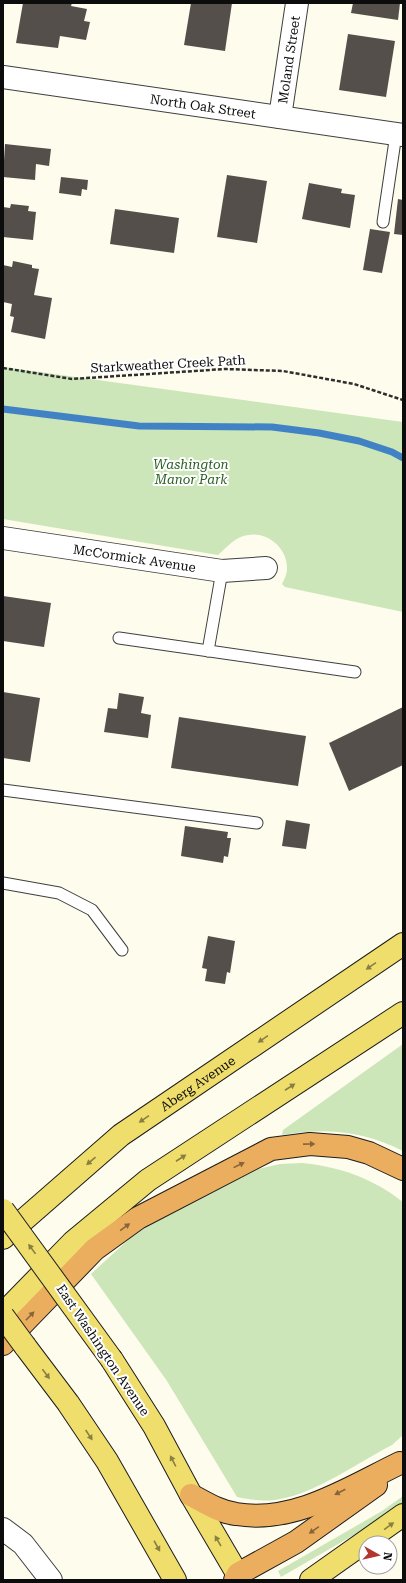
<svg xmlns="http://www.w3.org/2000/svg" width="406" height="1583" font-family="'Roboto Serif',serif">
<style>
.green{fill:#cce6b9}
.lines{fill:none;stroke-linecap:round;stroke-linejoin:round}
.stream{stroke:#4182c4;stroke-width:7}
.building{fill:#544f4a}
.lane-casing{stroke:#3f3f3f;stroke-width:13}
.street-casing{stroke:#3f3f3f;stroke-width:24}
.primary-casing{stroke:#1d1d1d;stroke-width:24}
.highway-casing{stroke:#1d1d1d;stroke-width:24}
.path{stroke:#2e2e2e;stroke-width:2.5;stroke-dasharray:4 2;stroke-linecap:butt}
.lane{stroke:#fff;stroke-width:11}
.street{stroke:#fff;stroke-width:22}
.primary{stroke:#efdd6c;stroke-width:22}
.highway{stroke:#ebad5e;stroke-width:22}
.primary-bridge-casing{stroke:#1d1d1d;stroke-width:24;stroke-linecap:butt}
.primary-bridge{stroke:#efdd6c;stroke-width:22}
.oneway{fill:#897f41}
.oneway2{fill:#876539}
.labels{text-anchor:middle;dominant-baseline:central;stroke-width:4;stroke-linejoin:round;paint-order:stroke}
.street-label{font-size:13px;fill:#0c0c0c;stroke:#fff}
.park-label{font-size:13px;font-style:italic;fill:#286021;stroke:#fff}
</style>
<rect width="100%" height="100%" fill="#fefced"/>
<!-- green -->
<g class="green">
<path d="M3,367L403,422V612L285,587L282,584C284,580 287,574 287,569C288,549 268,531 248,535C235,537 227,547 218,555L3,519Z"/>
<path d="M403,1044V1151C364,1131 325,1127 282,1135L283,1130Z"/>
<path d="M302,1163C341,1167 372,1178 403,1202V1435L392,1445C359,1462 316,1493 280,1499C266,1502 252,1500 237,1497L167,1381L91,1274L129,1239L151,1224L237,1177L258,1169L280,1164Z"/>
<path d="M403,1496V1504L385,1517L281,1577L278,1571L382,1511Z"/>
</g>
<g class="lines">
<!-- stream -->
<path class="stream" d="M3,409L139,426L272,427L319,433L359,441L392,452L403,458"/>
</g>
<!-- building -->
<g class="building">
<path d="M23,3H72L71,6L87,9L84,21L90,22L86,40L60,36L58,48L16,43Z"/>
<path d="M191,3H232L225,51L184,45Z"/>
<path d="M353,3H400L398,20L351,13Z"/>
<path d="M348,34L395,41L386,97L339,90Z"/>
<path d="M5,144L51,149L49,166L36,164L35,180L3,177Z"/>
<path d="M227,175L267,181L257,243L217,237Z"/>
<path d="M61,177L88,180L87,190L82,189L81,196L59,193Z"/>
<path d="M309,183L342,189L341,193L355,195L350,228L302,219Z"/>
<path d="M398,199L403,200V235L394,234Z"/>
<path d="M11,204L29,206L28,211L36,212L33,240L3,237V207L10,208Z"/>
<path d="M115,209L179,218L174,253L110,244Z"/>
<path d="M370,229L390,232L382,273L363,270Z"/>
<path d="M13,261L32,265V268L39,269L34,295L52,298L45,339L11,332L14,317L10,316L12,304L3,302V265L12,267Z"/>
<path d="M3,596L51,603L44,647L3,641Z"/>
<path d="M3,692L40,698L30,762L3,758Z"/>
<path d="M119,693L144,697L141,713L151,715L148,738L104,732L108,708L117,709Z"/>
<path d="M403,707V765L349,791L329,743Z"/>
<path d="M179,717L306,736L298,786L171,768Z"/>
<path d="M286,820L310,824L306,849L282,846Z"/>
<path d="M185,826L228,832L227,838H231L228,857L224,856L223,863L181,856Z"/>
<path d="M208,936L235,941L230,973L227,972L225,984L205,981L207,969L202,968Z"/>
</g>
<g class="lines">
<defs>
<g id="lane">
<path d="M383,222L396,134"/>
<path d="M119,638L355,672"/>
<path d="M208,651L222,571"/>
<path d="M3,790L257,823"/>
<path d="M3,883L59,893L92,910L122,950"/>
</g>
<g id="street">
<path id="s1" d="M3,77L403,135"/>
<path id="s2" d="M280,117L297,3"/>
<path id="s3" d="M3,538L222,571L266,568"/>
<path d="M3,1529L23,1544L51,1580"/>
</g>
<g id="primary">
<path id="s4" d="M3,1238L121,1135L403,944"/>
<path d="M3,1314L73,1242L148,1180L403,1013"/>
<path d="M25,1346L68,1403L107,1461L175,1580"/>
<path d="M112,1360L154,1426L191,1495L241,1580"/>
<path d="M311,1580L403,1515"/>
</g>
<g id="highway">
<path d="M3,1344L95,1249L138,1218L271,1149L310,1144L348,1147L369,1153L403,1169"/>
<path d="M191,1495C206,1503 220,1512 236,1514C295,1524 350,1487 400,1463"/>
<path d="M235,1580L238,1574L296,1542L376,1485"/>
</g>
</defs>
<!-- lane casing -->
<use href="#lane" class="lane-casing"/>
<!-- street casing -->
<use href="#street" class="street-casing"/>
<!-- primary casing -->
<use href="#primary" class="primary-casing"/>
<!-- highway casing -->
<use href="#highway" class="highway-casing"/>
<!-- path -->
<path class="path" d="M3,368L72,379L225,369L283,371L354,384L403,400"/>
<!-- lane -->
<use href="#lane" class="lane"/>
<!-- street -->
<use href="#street" class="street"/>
<!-- primary -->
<use href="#primary" class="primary"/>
<!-- highway -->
<use href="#highway" class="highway"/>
<defs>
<g id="primary-bridge">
<path d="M3,1210L112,1360"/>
<path d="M3,1316L25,1346"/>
</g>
</defs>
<!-- primary-bridge casing -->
<use href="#primary-bridge" class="primary-bridge-casing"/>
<!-- primary-bridge -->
<use href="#primary-bridge" class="primary-bridge"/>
</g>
<!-- one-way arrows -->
<defs><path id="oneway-solid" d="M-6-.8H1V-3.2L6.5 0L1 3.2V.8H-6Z"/></defs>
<g class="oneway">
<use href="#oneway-solid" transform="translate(371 966) rotate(146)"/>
<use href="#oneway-solid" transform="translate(263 1039) rotate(146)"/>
<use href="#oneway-solid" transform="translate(290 1087) rotate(-33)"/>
<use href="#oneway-solid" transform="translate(144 1119) rotate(146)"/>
<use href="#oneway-solid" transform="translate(181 1158) rotate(-33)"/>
<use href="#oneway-solid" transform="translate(91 1161) rotate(139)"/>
<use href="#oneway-solid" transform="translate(32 1249) rotate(-126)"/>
<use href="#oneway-solid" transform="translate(46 1374) rotate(53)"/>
<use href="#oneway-solid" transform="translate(89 1435) rotate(56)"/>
<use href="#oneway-solid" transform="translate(173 1461) rotate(-118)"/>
<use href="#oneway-solid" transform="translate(389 1526) rotate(-36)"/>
<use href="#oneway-solid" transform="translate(218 1541) rotate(-120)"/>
<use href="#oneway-solid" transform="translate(157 1546) rotate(61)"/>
</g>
<g class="oneway2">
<use href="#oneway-solid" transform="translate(309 1144) rotate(-1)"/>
<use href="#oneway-solid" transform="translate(239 1165) rotate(-26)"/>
<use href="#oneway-solid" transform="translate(125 1227) rotate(-36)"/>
<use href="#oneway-solid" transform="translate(30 1316) rotate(-46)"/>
<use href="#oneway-solid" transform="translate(340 1492) rotate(153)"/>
<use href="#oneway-solid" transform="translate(314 1530) rotate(145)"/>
</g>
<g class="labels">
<!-- street labels -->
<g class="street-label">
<text stroke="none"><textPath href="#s2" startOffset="58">Moland Street</textPath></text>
<text stroke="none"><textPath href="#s1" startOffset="202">North Oak Street</textPath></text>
<text transform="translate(168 364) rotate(-3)">Starkweather Creek Path</text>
<text stroke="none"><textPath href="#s3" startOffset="133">McCormick Avenue</textPath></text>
<text stroke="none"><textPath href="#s4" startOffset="249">Aberg Avenue</textPath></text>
<text transform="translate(103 1350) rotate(56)">East Washington Avenue</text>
</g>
<!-- park labels -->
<g class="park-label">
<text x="191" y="464">Washington<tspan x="191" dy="15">Manor Park</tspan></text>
</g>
</g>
<!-- border -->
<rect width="406" height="1583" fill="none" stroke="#0c0c0c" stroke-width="8"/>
<!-- north arrow -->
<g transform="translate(378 1555) rotate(98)"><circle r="19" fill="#ffffff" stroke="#9e9e9e"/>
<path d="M0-3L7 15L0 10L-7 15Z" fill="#b3352e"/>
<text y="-6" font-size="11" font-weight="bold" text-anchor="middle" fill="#0c0c0c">N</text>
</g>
</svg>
